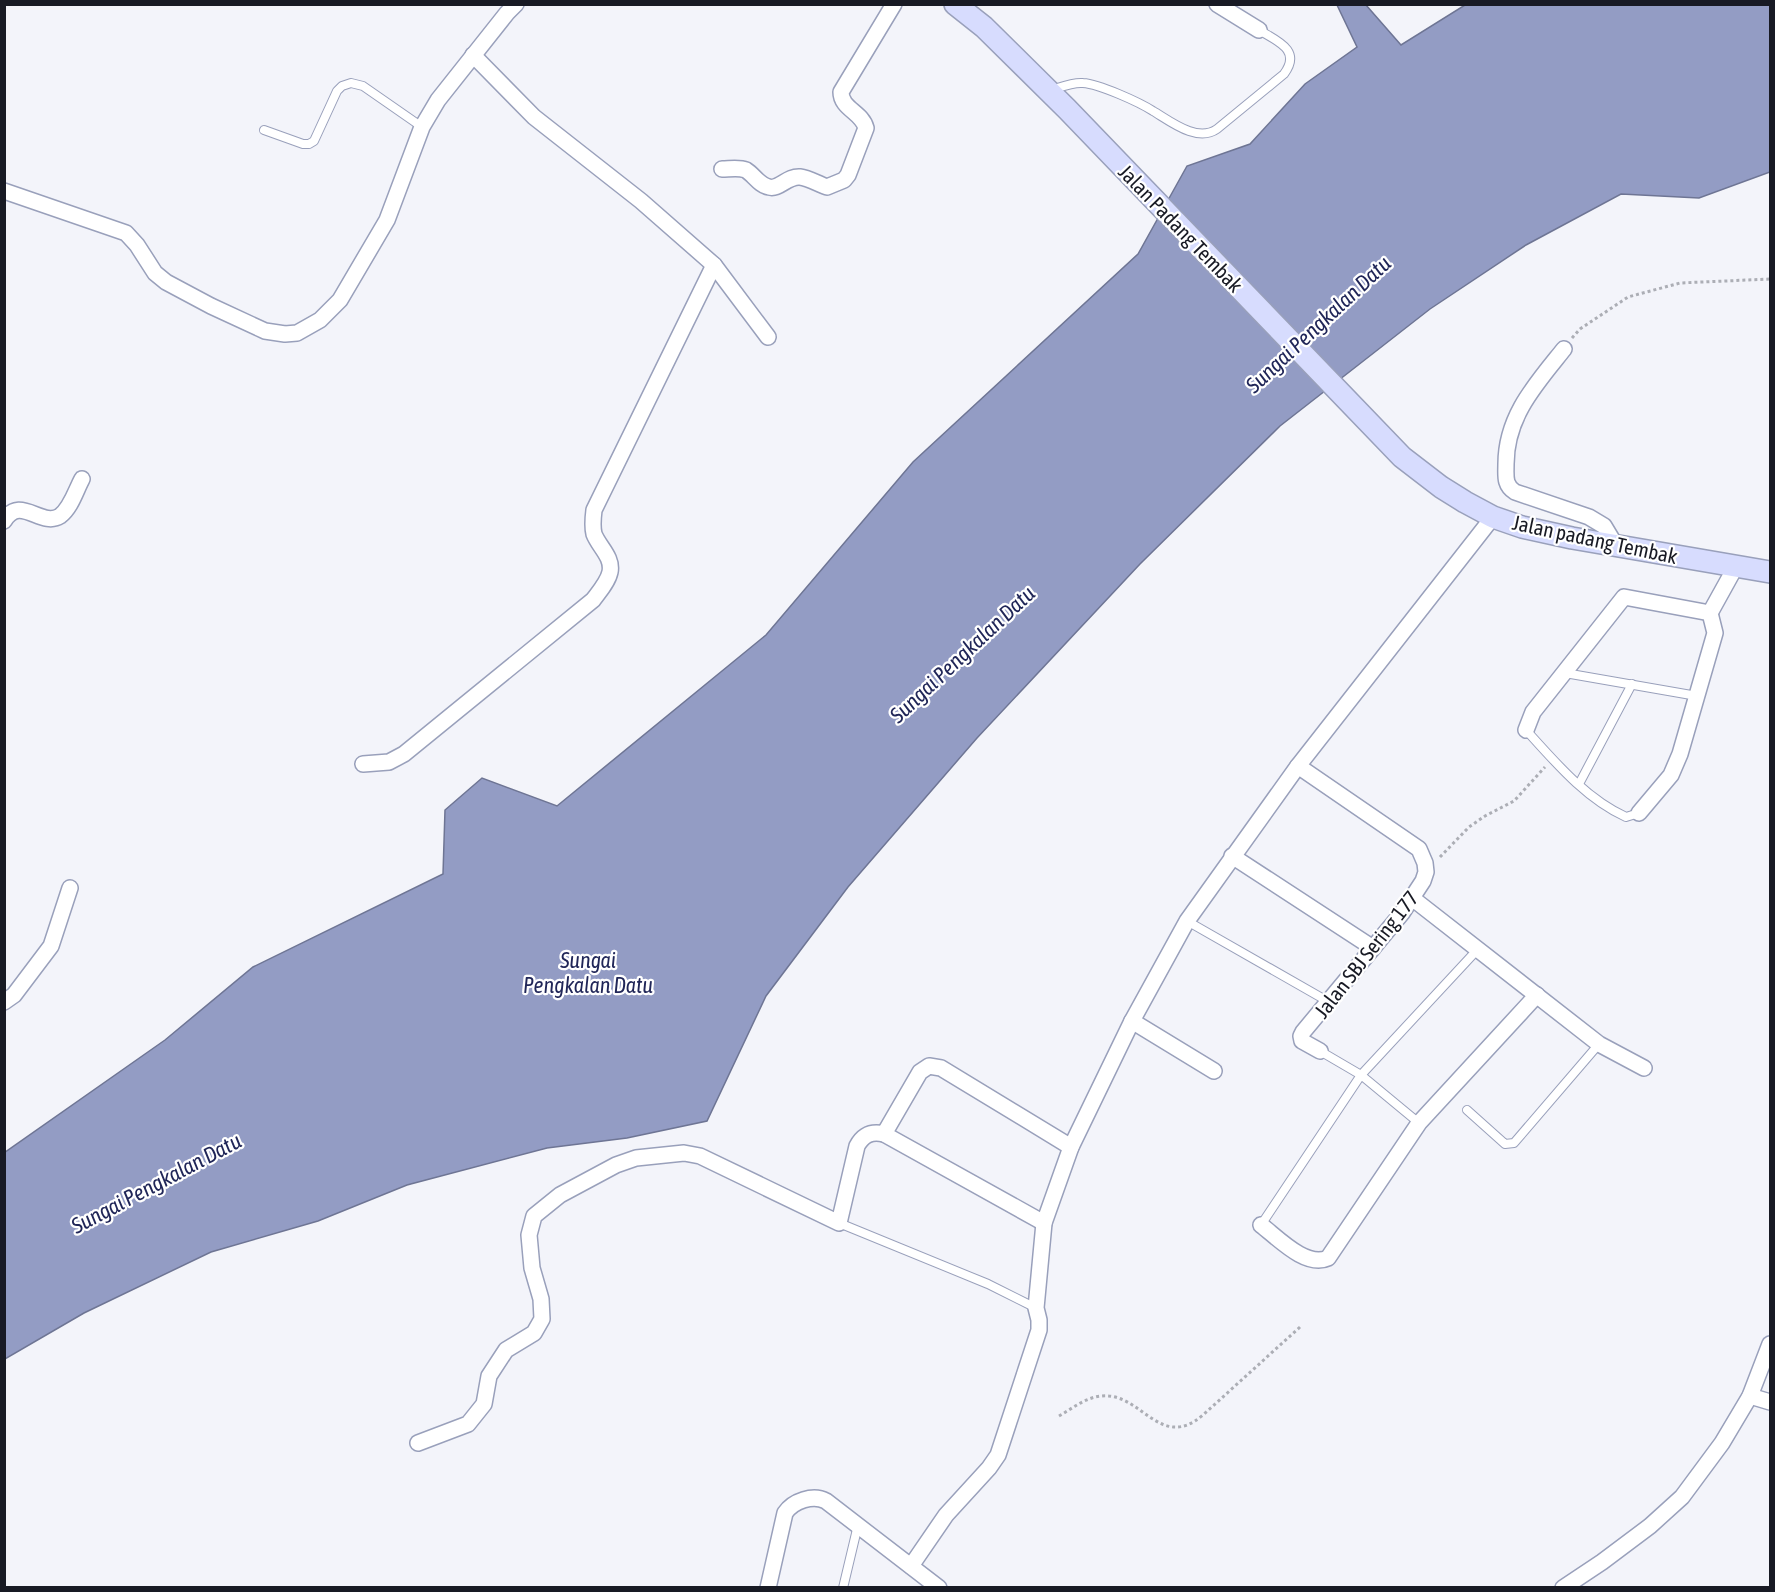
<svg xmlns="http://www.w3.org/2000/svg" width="1775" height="1592" font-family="'Asap Condensed',sans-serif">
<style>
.water{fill:#939cc4;stroke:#6e7594;stroke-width:1.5}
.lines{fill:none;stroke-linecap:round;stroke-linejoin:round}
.service-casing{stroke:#99a0bb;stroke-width:10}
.minor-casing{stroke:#99a0bb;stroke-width:18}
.secondary-casing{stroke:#99a0bb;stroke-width:24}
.path{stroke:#acaeb5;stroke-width:3;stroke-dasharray:3 3;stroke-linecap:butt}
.service{stroke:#fff;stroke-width:8}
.minor{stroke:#fff;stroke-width:15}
.secondary{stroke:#d7dcfe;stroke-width:21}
.labels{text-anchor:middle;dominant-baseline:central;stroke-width:4.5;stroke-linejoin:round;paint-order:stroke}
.street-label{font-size:21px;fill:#181a24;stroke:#fff}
.water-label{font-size:22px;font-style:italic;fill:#202658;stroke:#fff}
</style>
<rect width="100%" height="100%" fill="#f3f4fa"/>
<!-- water -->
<path class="water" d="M1337,5H1366L1401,45L1465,5H1770V172L1699,198L1621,194L1526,245L1430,309L1280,426L1140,564L977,738L848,887L766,996L707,1121L627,1138L547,1148L407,1185L318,1221L211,1252L84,1313L5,1359L4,1153L165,1040L253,967L443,874L445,810L482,778L557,806L766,635L913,462L1138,254L1187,166L1250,144L1305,84L1357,47Z"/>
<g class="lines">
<defs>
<g id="service">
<path d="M1051,90C1061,87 1073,82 1083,83C1099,84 1139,102 1153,111C1170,121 1197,143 1217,129L1284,74C1302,50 1277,41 1259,30"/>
<path d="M264,130L303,144H309L314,141L337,91L342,86L351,83L363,86L422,127"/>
<path d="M1565,673L1697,696"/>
<path d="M1526,730C1555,762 1586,799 1626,817L1639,813"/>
<path d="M1579,784L1632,684"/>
<path d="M1187,921L1329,1002"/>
<path d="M1320,1051L1361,1075L1419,1123"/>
<path d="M1467,1110L1505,1144L1514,1143L1599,1044"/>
<path d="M839,1223L988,1284L1036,1308"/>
<path d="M1261,1225L1361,1075L1478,949"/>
<path d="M843,1588L858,1525"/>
</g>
<g id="minor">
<path d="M1217,4L1259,30"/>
<path d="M473,55L534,117L641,201L714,265L768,337"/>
<path d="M722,169C729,169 739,167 746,170C754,175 759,185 769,187C779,190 787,176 800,177C809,178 818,184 827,187L844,180L848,175L866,128C862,112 841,109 841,92L894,4"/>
<path d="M4,191L126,233L137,245L155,273L166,282L211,306L265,331L285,334L297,333L320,320L340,300L387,220L422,127L438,100L507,13L516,4"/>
<path d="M1564,349C1536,384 1506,416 1506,464C1506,476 1504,485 1515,492L1589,517L1604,526L1616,546"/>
<path d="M4,521C20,494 41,528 60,516C71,508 76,490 82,479"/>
<path d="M1526,730L1533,712L1624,597L1710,613L1736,566"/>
<path d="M363,764L389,762L404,754L593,600C599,592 608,582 610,572C613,557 599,547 594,534C592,526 593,518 594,510L714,265"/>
<path d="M1298,766L1419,849L1425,863L1426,872L1423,881L1402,913L1303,1032L1301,1036L1302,1041L1320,1051"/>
<path d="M1639,813L1671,775L1680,754L1715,633L1710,613"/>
<path d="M1232,856L1373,948"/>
<path d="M1412,898L1599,1044L1644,1068"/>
<path d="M4,1002L14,995L51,946L70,888"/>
<path d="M1132,1021L1214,1071"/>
<path d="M884,1134L920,1072L929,1066L941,1068L1071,1147"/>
<path d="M1261,1225C1278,1238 1306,1268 1328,1258L1419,1123L1537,995"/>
<path d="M1750,1396L1770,1402"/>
<path d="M418,1443L468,1424L484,1404L489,1376L506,1350L534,1333L542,1319L541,1299L532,1268L529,1235L534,1216L560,1195L616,1165L636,1158L684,1153L700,1156L839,1223L857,1146C863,1135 871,1131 884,1134L1044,1223"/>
<path d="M911,1566L946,1515L989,1468L998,1455L1039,1330V1320L1036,1308L1044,1223L1071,1147L1132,1021L1187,921L1298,766L1493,517"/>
<path d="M768,1588L785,1513C793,1501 813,1494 826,1501L939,1588"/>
<path d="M1563,1588L1602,1562L1650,1526L1682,1497L1722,1443L1750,1396L1770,1344"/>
</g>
<path id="secondary" d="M955,4L984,27L1067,109L1402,457L1441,487L1465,502L1493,517L1522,527L1572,538L1770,572"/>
</defs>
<!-- service casing -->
<use href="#service" class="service-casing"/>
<!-- minor casing -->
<use href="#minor" class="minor-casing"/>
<!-- secondary casing -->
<use href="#secondary" class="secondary-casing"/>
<!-- path -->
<g class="path">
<path d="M1572,338L1580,329L1628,297L1680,283L1770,279"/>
<path d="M1440,857L1469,827L1485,816L1514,801L1545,767"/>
<path d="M1059,1416C1073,1408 1086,1397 1102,1396C1141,1392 1160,1452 1203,1415L1300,1327"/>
</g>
<!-- service -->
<use href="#service" class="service"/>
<!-- minor -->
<use href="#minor" class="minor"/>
<!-- secondary -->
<use href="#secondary" class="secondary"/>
</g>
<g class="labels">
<!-- street labels -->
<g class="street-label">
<text transform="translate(1181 228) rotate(46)">Jalan Padang Tembak</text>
<text transform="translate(1595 539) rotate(12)">Jalan padang Tembak</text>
<text transform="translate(1366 954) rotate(-52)">Jalan SBJ Sering 177</text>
</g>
<!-- water labels -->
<g class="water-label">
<text transform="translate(1318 324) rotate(-43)">Sungai Pengkalan Datu</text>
<text transform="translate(962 654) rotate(-43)">Sungai Pengkalan Datu</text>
<text x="588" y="960">Sungai<tspan x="588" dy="25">Pengkalan Datu</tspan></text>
<text transform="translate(156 1183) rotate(-28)">Sungai Pengkalan Datu</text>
</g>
</g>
<!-- border -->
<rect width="1775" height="1592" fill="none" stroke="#181a24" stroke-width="12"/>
</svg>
